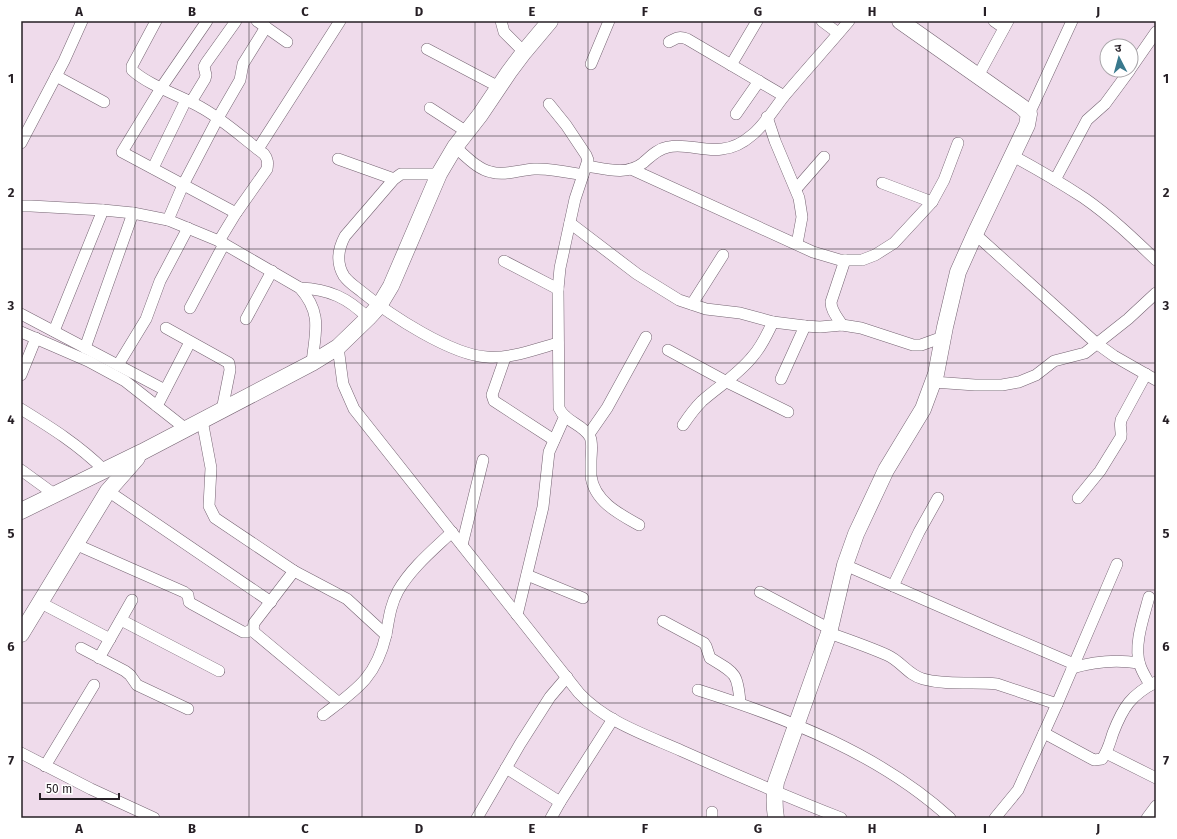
<svg xmlns="http://www.w3.org/2000/svg" width="1177" height="839" font-family="'Fira Sans','Noto Sans Devanagari',sans-serif">
<style>
.lines{fill:none;stroke-linecap:round;stroke-linejoin:round}
.street-casing{stroke:#756472;stroke-width:12}
.secondary-casing{stroke:#756472;stroke-width:17}
.street{stroke:#fff;stroke-width:11}
.secondary{stroke:#fff;stroke-width:16}
.grid{fill:none;stroke:#261f25;stroke-width:1;stroke-opacity:0.55}
.neatline{fill:none;stroke:#261f25;stroke-width:1.5}
.grid-label{font-size:13px;text-anchor:middle;font-weight:bold;fill:#261f25}
</style>
<rect width="100%" height="100%" fill="#efdbeb"/>
<g class="lines">
<defs>
<g id="street">
<path d="M156,21L132,66V70C149,86 182,96 202,108C225,121 244,139 264,154C268,159 268,163 267,169L236,213L219,241"/>
<path d="M207,21L161,88L122,152L236,213"/>
<path d="M257,21L287,42"/>
<path d="M501,21L504,32L524,52"/>
<path d="M822,21L838,33"/>
<path d="M994,21L1004,28"/>
<path d="M669,42C676,38 679,36 687,39L784,96"/>
<path d="M427,49L499,87"/>
<path d="M591,64L609,21"/>
<path d="M731,65L757,21"/>
<path d="M1131,68L1156,32"/>
<path d="M56,76L104,102"/>
<path d="M978,76L1008,21"/>
<path d="M191,102L205,79L206,75L204,67L206,63L236,21"/>
<path d="M549,104L566,125L586,155L588,160L575,199L560,268L558,289L559,408C565,422 583,424 590,437C593,443 591,453 591,461C591,466 591,471 591,476C594,501 619,514 639,525"/>
<path d="M430,108L467,132"/>
<path d="M736,114L759,81"/>
<path d="M1029,114L1072,21"/>
<path d="M767,117L775,141L799,198L802,217L797,244"/>
<path d="M21,143L64,61L82,21"/>
<path d="M455,147C466,156 477,169 491,172C505,176 519,170 534,169C550,168 567,172 583,175"/>
<path d="M258,149L340,21"/>
<path d="M1013,156C1037,169 1061,183 1084,198C1110,216 1133,238 1156,260"/>
<path d="M338,159L394,179"/>
<path d="M587,166C606,169 626,176 643,163C650,157 657,149 668,147C686,143 704,152 722,149C733,148 744,142 752,135C763,127 776,106 785,95C806,70 828,46 849,21"/>
<path d="M153,168L186,100"/>
<path d="M631,169L813,252L840,260H862L875,255L894,243L932,202L944,180L958,143"/>
<path d="M439,174H401L394,179L345,236C338,249 336,263 344,276C349,283 356,287 362,292C390,315 451,355 487,357C511,359 535,349 558,343"/>
<path d="M1055,180L1087,120L1105,104L1130,70"/>
<path d="M882,183L932,202"/>
<path d="M796,189L824,157"/>
<path d="M21,206H31L103,210L133,213L168,220L219,241L300,288C323,314 315,332 312,363"/>
<path d="M168,220L183,185L218,118L240,80L243,64L266,27"/>
<path d="M570,223L637,274L679,300L706,309L740,313L773,322L805,326L820,327L842,325L861,328L913,345H921L943,337"/>
<path d="M975,234L1096,343L1114,356L1156,380"/>
<path d="M504,261L558,289"/>
<path d="M300,288C329,289 348,298 368,318"/>
<path d="M692,304L723,255"/>
<path d="M190,308L224,244"/>
<path d="M21,314L165,390"/>
<path d="M246,319L272,271"/>
<path d="M842,325C838,318 831,311 831,302L845,260"/>
<path d="M166,328L229,363L230,370L222,410"/>
<path d="M54,331L103,210"/>
<path d="M21,332L88,361L125,381L186,429"/>
<path d="M338,347L343,384L354,409L579,693C606,722 646,735 682,751C734,774 787,797 841,818"/>
<path d="M85,348L133,213"/>
<path d="M668,350L727,382L788,412"/>
<path d="M505,358L492,395L494,401L554,440"/>
<path d="M118,365L146,319L160,281L188,228"/>
<path d="M21,375L36,338"/>
<path d="M781,379L805,326"/>
<path d="M933,382L975,385H1002L1019,382L1036,375L1054,361L1085,353L1128,319L1156,293"/>
<path d="M157,406L190,342"/>
<path d="M21,409C50,427 79,445 104,470"/>
<path d="M202,420L211,468L209,506L215,518L294,571L347,599L386,635"/>
<path d="M683,425C689,416 695,408 702,401C719,386 739,374 753,356C762,346 767,334 773,322"/>
<path d="M589,434L607,408L646,337"/>
<path d="M21,470L54,494"/>
<path d="M108,491L271,602"/>
<path d="M1078,498L1100,471L1121,437C1122,431 1119,427 1121,420L1146,374"/>
<path d="M75,544L184,592L188,595L189,602L192,604L243,632H247L253,629"/>
<path d="M462,545L483,460"/>
<path d="M845,565L994,630L1074,664"/>
<path d="M294,571L254,623L253,629L255,633L339,703"/>
<path d="M527,575L583,598"/>
<path d="M893,586L919,532L938,498"/>
<path d="M760,592L830,629"/>
<path d="M1149,597C1144,616 1133,646 1140,665C1142,672 1147,679 1150,685"/>
<path d="M41,603L110,639"/>
<path d="M517,615L543,507L549,452L565,416"/>
<path d="M121,620L219,671"/>
<path d="M663,621L704,643L706,646L710,658C735,673 738,673 740,703"/>
<path d="M829,633C849,640 869,647 887,655C901,661 908,675 923,679C949,686 972,681 997,684L1057,704"/>
<path d="M81,648L125,671L130,675L137,685L188,709"/>
<path d="M99,658L132,600"/>
<path d="M1072,668C1095,661 1115,659 1139,663"/>
<path d="M698,690C787,718 880,754 950,818"/>
<path d="M323,715C356,690 376,678 386,635C389,619 390,606 398,591C411,568 433,550 452,532"/>
<path d="M1044,733L1094,760L1102,759C1108,751 1110,742 1113,733C1123,707 1131,695 1156,682"/>
<path d="M21,753L91,789L154,818"/>
<path d="M1106,753L1156,778"/>
<path d="M45,766L94,685"/>
<path d="M506,768L560,802"/>
<path d="M477,818L520,744L550,697L567,677"/>
<path d="M551,818L560,802L613,719"/>
<path d="M712,818V812"/>
<path d="M995,818L1018,790L1057,704L1117,564"/>
<path d="M1147,818L1156,806"/>
</g>
<g id="secondary">
<path d="M21,511L142,452L312,363L338,347L368,318L379,306L391,286L439,174L455,147L480,115L509,72L524,52L550,21"/>
<path d="M21,634L108,491L137,458"/>
<path d="M776,818C774,805 774,794 776,782L829,633L845,565L856,534L886,470L923,409L936,374L945,327L958,272L975,234L1027,125L1029,114L1022,107L900,21"/>
</g>
</defs>
<!-- street casing -->
<use href="#street" class="street-casing"/>
<!-- secondary casing -->
<use href="#secondary" class="secondary-casing"/>
<!-- street -->
<use href="#street" class="street"/>
<!-- secondary -->
<use href="#secondary" class="secondary"/>
</g>
<!-- grid -->
<path class="grid" d="M135,21V818M249,21V818M362,21V818M475,21V818M588,21V818M702,21V818M815,21V818M928,21V818M1042,21V818M21,136H1156M21,249H1156M21,363H1156M21,476H1156M21,590H1156M21,703H1156"/>
<!-- border -->
<rect width="1177" height="839" fill="none" stroke="#ffffff" stroke-width="44"/>
<!-- north arrow -->
<g transform="translate(1119 58) rotate(354)"><circle r="19" fill="#ffffff" stroke="#a8a5a8"/>
<path d="M0-3L7 15L0 10L-7 15Z" fill="#39798d"/>
<text y="-6" font-size="11" font-weight="bold" text-anchor="middle" fill="#261f25">उ</text>
</g>
<!-- scale -->
<path d="M40 793v6h79v-6" fill="none" stroke="#261f25" stroke-width="2"/>
<text x="46" y="793" font-size="12" fill="#261f25" stroke="#ffffff" stroke-width="3" paint-order="stroke">50 m</text>
<rect x="22" y="22" width="1133" height="795" class="neatline"/>
<g class="grid-label">
<text x="79" y="16">A</text>
<text x="192" y="16">B</text>
<text x="305" y="16">C</text>
<text x="419" y="16">D</text>
<text x="532" y="16">E</text>
<text x="645" y="16">F</text>
<text x="758" y="16">G</text>
<text x="872" y="16">H</text>
<text x="985" y="16">I</text>
<text x="1098" y="16">J</text>
<text x="11" y="83">1</text>
<text x="1166" y="83">1</text>
<text x="11" y="197">2</text>
<text x="1166" y="197">2</text>
<text x="11" y="310">3</text>
<text x="1166" y="310">3</text>
<text x="11" y="424">4</text>
<text x="1166" y="424">4</text>
<text x="11" y="538">5</text>
<text x="1166" y="538">5</text>
<text x="11" y="651">6</text>
<text x="1166" y="651">6</text>
<text x="11" y="765">7</text>
<text x="1166" y="765">7</text>
<text x="79" y="833">A</text>
<text x="192" y="833">B</text>
<text x="305" y="833">C</text>
<text x="419" y="833">D</text>
<text x="532" y="833">E</text>
<text x="645" y="833">F</text>
<text x="758" y="833">G</text>
<text x="872" y="833">H</text>
<text x="985" y="833">I</text>
<text x="1098" y="833">J</text>
</g>
</svg>
